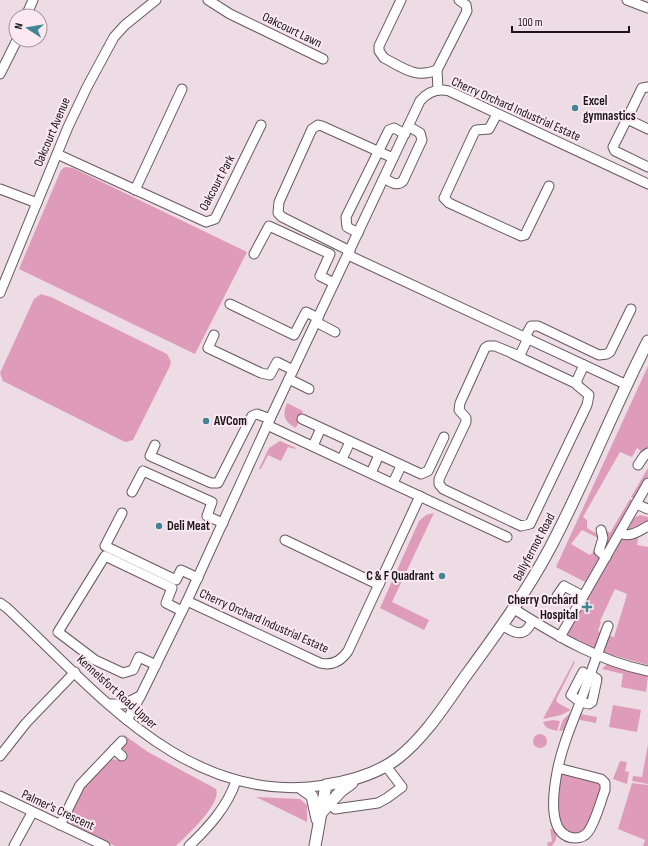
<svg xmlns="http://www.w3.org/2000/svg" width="648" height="846" font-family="'Sofia Sans Condensed',sans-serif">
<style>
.green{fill:#df9cba}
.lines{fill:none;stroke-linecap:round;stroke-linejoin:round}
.minor-casing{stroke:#67595f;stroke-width:11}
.major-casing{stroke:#67595f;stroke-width:13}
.minor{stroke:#fff;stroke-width:9}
.major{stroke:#fff;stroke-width:11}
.poi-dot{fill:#428595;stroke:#fae9f0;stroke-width:1.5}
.labels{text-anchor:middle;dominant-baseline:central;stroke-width:4;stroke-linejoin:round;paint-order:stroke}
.street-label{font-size:13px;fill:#1c1618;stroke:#fae9f0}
.poi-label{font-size:13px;font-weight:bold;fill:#1c1618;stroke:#fae9f0;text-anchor:start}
</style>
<rect width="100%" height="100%" fill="#eddce3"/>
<!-- green -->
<g class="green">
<path d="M65,167L73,168L247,252L195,354L19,269L61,170Z"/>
<path d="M41,294L51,297L167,354L171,362L170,366L133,440L126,442L123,441L3,381L0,373L34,299Z"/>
<path d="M648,366V449L641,451L637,448L632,457L620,452L583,517L587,520V528L597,534L598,538L582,530L571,544L590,555L596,550L600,558L587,583L556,567Z"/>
<path d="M287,403L303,411L296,428C284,422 282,415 287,403Z"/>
<path d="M280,441L296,448L295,449L288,447L281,461L268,455L261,469H259L269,448Z"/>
<path d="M648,468V476L635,499L631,497Z"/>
<path d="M630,499L634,501L605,552L603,548L607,531L610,533Z"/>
<path d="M434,513L392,602L429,620L424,630L380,608L419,521L426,515Z"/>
<path d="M640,515L648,517V523L627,532L634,518Z"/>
<path d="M628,539H638L637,545L648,547V665L601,652L608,635L614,637L626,598L627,594L615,589L600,621L601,622L598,631L600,632L598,638L599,640L595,649L567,634L620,540Z"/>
<path d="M574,661L575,662L556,700L558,703L571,710L561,715L543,719Z"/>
<path d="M608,663L648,675L646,692L621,687L623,674L602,669Z"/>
<path d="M613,705L641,710L637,732L609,727Z"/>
<path d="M569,714H572L565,730L559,731L563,720Z"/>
<path d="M580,714L597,717L596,723L580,720Z"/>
<path d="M553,720L560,721L557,731C551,729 545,729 543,722Z"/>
<circle cx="540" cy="741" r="7"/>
<path d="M124,735L148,752L216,789C222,804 186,836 176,846H115L75,827L71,823C69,799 95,774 110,759L120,760L127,753L122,748V738Z"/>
<path d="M648,744V784L632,781L633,776L642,777Z"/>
<path d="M620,761L627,762L625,771L629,772L627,784L613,779Z"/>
<path d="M564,773L597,781L602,785L601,793L584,833L572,835L561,826L556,812L560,776Z"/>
<path d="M632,783L648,785V846H643L645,840L618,829Z"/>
<path d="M256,797L300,799L307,805V822Z"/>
<path d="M550,829H554L557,832L556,840L552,846H548L547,843L552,841Z"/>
</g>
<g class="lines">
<defs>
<g id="minor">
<path d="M208,0L230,14L323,59"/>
<path d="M401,0L379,46V51L384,58C403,68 416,79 437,70"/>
<path d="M627,0L648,8"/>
<path d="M26,16L33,0"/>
<path d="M0,74L17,40"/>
<path d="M438,90L437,70L467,11L466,5L459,0"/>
<path d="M497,114L489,129L476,130L474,133L445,196L444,198L449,203L521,236L525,235L549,186"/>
<path d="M627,119L642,88L648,87"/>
<path d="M648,129L627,119L613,147L615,151L648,167"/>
<path d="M57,154L206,222L215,219L261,125"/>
<path d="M384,178C391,182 396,187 403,181L422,140L420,133L408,126"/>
<path d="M0,189L37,203"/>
<path d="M135,190L182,89"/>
<path d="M358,233L347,227L346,217L389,130L394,128L405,134"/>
<path d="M350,251L282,217L278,213L279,202L312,129L318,125L322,126L393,158"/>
<path d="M254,254L269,226L330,254L320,276L334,283"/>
<path d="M348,255L627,385"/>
<path d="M0,293L68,127L87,87L114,37L125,25L156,0"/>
<path d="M230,304L294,335L306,312L318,318"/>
<path d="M316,322L335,332"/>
<path d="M214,335L208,348L261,373L270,375L277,362L293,370"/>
<path d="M525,337L531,326H538L599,355L607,354L610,352L631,309"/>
<path d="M528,338L521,353L517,355L495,346H488L485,348L460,403L459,410L466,418V422L439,479V484L443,489L521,526L530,524L587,405L589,395L577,385V380L584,365"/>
<path d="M513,354L577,384"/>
<path d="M289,379L309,389"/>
<path d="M302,419L421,474L428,471L444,437"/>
<path d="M267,425L507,537"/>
<path d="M155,445L150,456L211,483H218L252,416L257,414L270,419"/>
<path d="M313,446L321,428"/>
<path d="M342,459L350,442"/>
<path d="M638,465L644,456L648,453"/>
<path d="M371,473L379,455"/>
<path d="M393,483L401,466"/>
<path d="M132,492L143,471L212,502L207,516L223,523"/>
<path d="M636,504L648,509"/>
<path d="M122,513L105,546L176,580L181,570L198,578"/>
<path d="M601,530L603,538L599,551L606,557"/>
<path d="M620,533C630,538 639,531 648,526"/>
<path d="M285,540L379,585"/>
<path d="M557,596L564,586L583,596"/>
<path d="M187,601L320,663C332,666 341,661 348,651L420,496"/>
<path d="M0,603L7,608C97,692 188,807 326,785"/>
<path d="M514,609C557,636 598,661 648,671"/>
<path d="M502,625C515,634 525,638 532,621"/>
<path d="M560,637L648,483"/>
<path d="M156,665L139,657L133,670L123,673L95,660L58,632L105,556L172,588L166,603L182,611"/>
<path d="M583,672L571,695L580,702L589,704L592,702L597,679L590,674"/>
<path d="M109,704H124L140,696"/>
<path d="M127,720L141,695L187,601L270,419L420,101C428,92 437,88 449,91L648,184"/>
<path d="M114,749L122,756"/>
<path d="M0,756L26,723L75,672"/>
<path d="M558,768L601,779L605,783V790C600,803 596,821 588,832C585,836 580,838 575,838C548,837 553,796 556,778C560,752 570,728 580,703C589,678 598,652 608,626"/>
<path d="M0,796L105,846"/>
<path d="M335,809L378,803L387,798L402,787L386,766"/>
<path d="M60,825L80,785L122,741"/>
<path d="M14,846L32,813"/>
<path d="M189,846C209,827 227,807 236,781"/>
</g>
<g id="major">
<path d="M302,789L312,796L317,819"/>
<path d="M322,812L341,791L352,783"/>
<path d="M315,846L326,785C352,781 377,774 398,758C427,735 446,703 467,674C497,633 526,593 550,548C586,480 613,409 648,341"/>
</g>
</defs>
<!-- minor casing -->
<use href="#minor" class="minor-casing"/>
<!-- major casing -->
<use href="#major" class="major-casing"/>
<!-- minor -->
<use href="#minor" class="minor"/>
<!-- major -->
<use href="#major" class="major"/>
</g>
<!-- markers -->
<g class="poi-dot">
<circle cx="575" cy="108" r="4"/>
<circle cx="206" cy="421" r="4"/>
<circle cx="159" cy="526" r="4"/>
<circle cx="442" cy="576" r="4"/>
<path d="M585 601h4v4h4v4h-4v4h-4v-4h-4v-4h4z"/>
</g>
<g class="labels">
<!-- street labels -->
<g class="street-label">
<text transform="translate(292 30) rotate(26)">Oakcourt Lawn</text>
<text transform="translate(516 109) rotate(24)">Cherry Orchard Industrial Estate</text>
<text transform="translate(52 132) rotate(-67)">Oakcourt Avenue</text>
<text transform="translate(217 183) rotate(-62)">Oakcourt Park</text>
<text transform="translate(534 547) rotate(-62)">Ballyfermot Road</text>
<text transform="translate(264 621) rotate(24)">Cherry Orchard Industrial Estate</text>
<text transform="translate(117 692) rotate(42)">Kennelsfort Road Upper</text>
<text transform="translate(58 810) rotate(25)">Palmer's Crescent</text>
</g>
<!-- poi labels -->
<g class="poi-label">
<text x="583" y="101">Excel<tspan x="583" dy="15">gymnastics</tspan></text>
<text x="214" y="421">AVCom</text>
<text x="167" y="526">Deli Meat</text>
<text x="434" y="576" text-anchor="end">C &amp; F Quadrant</text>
<text x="578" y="600" text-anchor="end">Cherry Orchard<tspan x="578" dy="15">Hospital</tspan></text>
</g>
</g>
<!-- north arrow -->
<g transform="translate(28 28) rotate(282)"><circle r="19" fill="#fae9f0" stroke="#a1959a"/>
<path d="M0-3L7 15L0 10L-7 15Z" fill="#428595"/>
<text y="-6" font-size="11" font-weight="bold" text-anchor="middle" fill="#1c1618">N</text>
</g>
<!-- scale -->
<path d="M512 26v6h117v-6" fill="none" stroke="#1c1618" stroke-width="2"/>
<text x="518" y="26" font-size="12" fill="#1c1618" stroke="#fae9f0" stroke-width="3" paint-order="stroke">100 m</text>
</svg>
